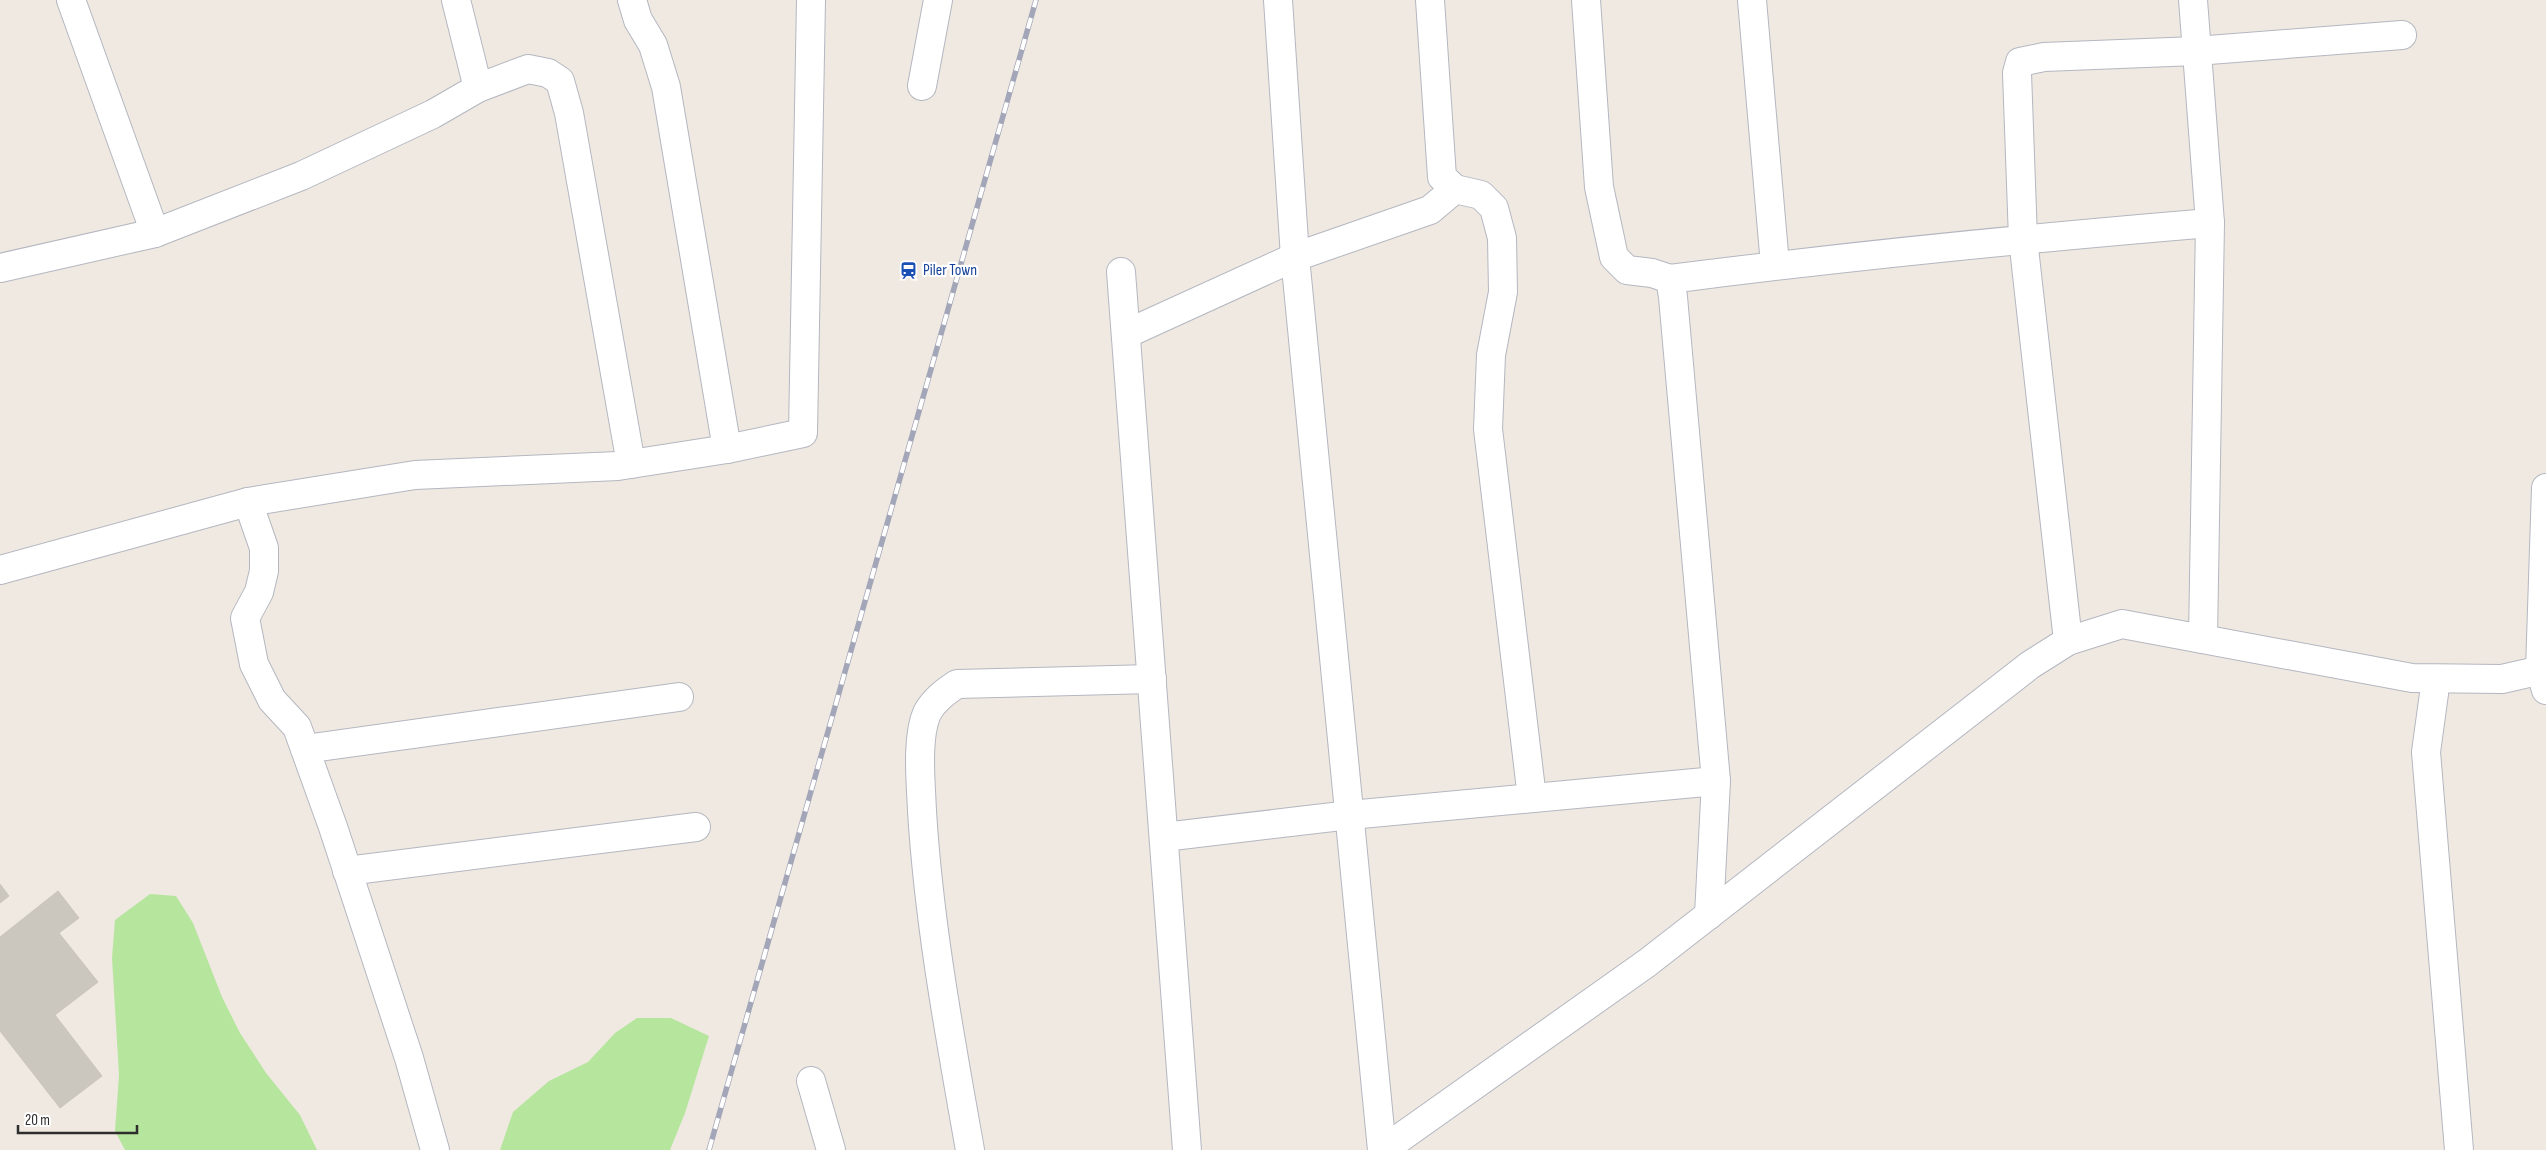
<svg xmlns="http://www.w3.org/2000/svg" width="2546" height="1150" font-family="'Sofia Sans Condensed',sans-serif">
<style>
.green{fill:#b6e59e}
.building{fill:#cbc7bf;stroke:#cbc5ba}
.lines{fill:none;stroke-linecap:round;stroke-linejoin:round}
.street-casing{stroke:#b4b7c1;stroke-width:30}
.street{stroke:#fff;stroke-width:28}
.rail-casing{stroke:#a3a6b8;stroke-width:5.5}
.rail{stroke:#fff;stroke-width:4;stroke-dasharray:11;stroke-linecap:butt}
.labels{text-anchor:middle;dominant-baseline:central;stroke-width:4.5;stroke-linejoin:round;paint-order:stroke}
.transit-label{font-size:16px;fill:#164399;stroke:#fff;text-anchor:start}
</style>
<rect width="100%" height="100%" fill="#efe9e1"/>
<!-- green -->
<g class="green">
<path d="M150,894L176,896L193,923L222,997L240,1033L266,1073L300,1115L317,1150H125L115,1131L119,1075L112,958L115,920Z"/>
<path d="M637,1018H671L709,1036L685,1113L670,1150H500L513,1112L549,1081L588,1062L615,1033Z"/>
</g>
<!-- building -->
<g class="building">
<path d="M0,884L9,896L0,903Z"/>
<path d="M58,891L79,918L59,933L98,982L55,1015L102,1076L60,1108L0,1031V937Z"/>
</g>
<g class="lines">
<defs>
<g id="street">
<path d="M71,0L155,233"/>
<path d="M456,0L478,88"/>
<path d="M632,0L638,20L653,45L666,87L727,449"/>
<path d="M1278,0L1295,257L1382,1150"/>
<path d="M1430,0L1442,177L1455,189L1481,195L1494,208L1502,238L1503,292L1491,355L1488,429L1532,798"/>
<path d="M1586,0L1599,187L1614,257L1627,270L1652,273L1670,279L1673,297L1716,781L1709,915"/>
<path d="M1752,0L1775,265"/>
<path d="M2193,0L2210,223L2203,639"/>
<path d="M922,86L938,0"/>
<path d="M0,268L155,233L301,176L433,114L478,88L528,69L548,73L560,81L569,113L631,464"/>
<path d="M1121,272L1187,1150"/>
<path d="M1670,279C1849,256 2030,238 2210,223"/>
<path d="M1126,334L1295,257L1430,210L1455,189"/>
<path d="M2546,488L2540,670L2546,690"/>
<path d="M248,502L264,548V571L259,592L245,618L254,664L272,700L297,727L333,827L409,1058L435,1150"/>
<path d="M0,570L248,502L415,475L618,466L727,449L803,433L811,0"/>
<path d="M2068,641L2023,239L2017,73L2020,62L2044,57L2196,51L2402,35"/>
<path d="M2436,679L2426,752L2459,1150"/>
<path d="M305,749L679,697"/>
<path d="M1164,837L1350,815L1716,781"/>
<path d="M347,871L696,827"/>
<path d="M811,1081L831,1150"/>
<path d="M970,1150C950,1037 929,925 922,811C921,784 916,738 927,713C934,700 945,692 957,684L1152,679"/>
<path d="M1383,1150L1647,963L2030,665L2068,641L2122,624L2412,678L2502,679L2546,669"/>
</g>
</defs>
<!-- street casing -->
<use href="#street" class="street-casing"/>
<!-- street -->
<use href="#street" class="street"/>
<defs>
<path id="rail" d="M709,1150L1036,0"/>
</defs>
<!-- rail casing -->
<use href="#rail" class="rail-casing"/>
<!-- rail -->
<use href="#rail" class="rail"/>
</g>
<!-- icons -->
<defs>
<symbol id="station-bare" viewBox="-9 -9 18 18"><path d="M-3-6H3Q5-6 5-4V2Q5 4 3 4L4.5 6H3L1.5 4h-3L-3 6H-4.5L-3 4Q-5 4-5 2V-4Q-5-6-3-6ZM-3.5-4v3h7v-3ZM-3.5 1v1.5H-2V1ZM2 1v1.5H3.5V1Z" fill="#1a4fb4" stroke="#fff" stroke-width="2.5" paint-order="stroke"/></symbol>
</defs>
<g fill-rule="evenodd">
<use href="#station-bare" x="896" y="258" width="25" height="25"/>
</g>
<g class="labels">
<!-- transit labels -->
<g class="transit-label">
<text x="923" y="270">Piler Town</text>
</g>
</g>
<!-- scale -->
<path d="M18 1125v8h119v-8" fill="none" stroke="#2e2e2e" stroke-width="2.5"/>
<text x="25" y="1125" font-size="15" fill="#2e2e2e" stroke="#ffffff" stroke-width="4" paint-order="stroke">20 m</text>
</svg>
